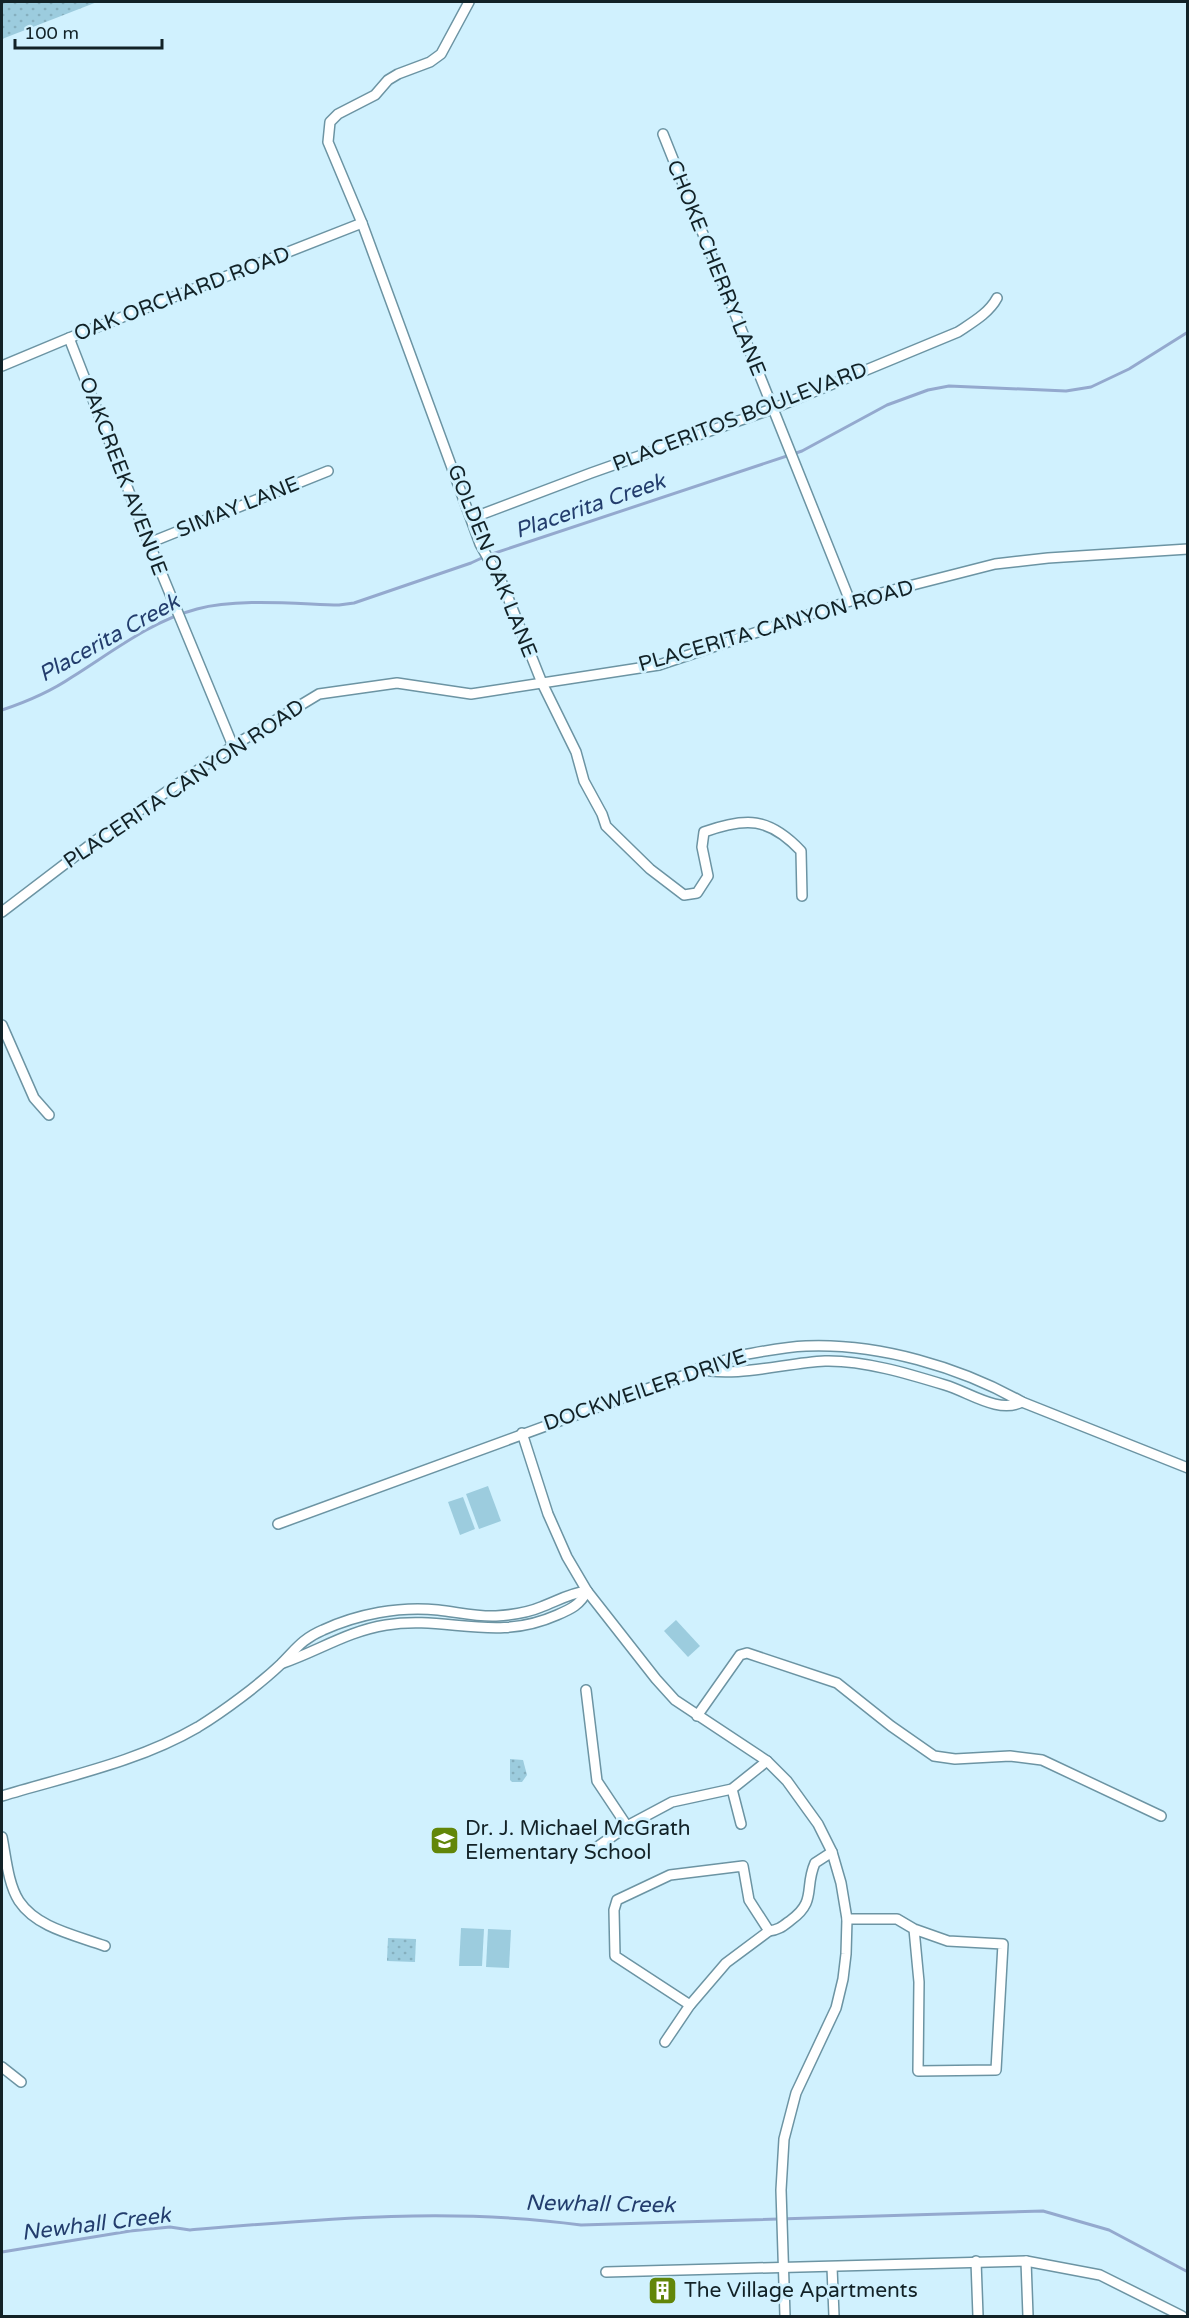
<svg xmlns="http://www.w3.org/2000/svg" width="1189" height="2318" font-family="'Varela Round',sans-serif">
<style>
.grass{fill:url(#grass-dots)}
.garden{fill:#9cccde}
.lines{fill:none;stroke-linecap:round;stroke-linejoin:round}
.stream{stroke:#94a9ce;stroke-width:3}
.street-casing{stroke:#6c94a3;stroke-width:12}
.street{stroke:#fff;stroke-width:9}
.labels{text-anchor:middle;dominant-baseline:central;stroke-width:6;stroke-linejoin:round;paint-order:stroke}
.street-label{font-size:21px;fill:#122227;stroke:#d0f1fe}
.poi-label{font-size:21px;fill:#122227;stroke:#d0f1fe;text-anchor:start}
.water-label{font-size:22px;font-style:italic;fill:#233d6d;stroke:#d0f1fe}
</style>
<defs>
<pattern id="grass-dots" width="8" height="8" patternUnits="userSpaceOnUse" patternTransform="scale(1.5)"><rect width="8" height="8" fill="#9cccde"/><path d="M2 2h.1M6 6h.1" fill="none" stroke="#85afbe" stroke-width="1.8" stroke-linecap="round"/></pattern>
</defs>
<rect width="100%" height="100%" fill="#d0f1fe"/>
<!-- grass -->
<g class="grass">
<path d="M2,2H97L2,39Z"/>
<path d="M510,1759L523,1760L527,1775L522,1782H512L510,1780Z"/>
<path d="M388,1938L416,1939L415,1962L387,1961Z"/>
</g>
<!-- garden -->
<g class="garden">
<path d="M488,1486L501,1521L479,1529L466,1494Z"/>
<path d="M463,1497L475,1529L460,1535L448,1502Z"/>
<path d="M676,1620L700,1646L688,1657L664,1631Z"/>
<path d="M461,1928L484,1929L482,1966H459Z"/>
<path d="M488,1929L511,1930L509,1968L486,1967Z"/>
</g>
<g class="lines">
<!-- stream -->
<g class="stream">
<path d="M2,710C26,702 50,692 72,677C112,652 151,621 197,609C237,598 297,604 339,605L354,603L471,563L486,556L802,451L887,405L928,390L949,386L1066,391L1091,387L1129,369L1188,332"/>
<path d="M2,2252L130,2231L170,2227L190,2230C320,2219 452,2207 581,2225L1043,2211L1109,2230L1188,2272"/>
</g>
<defs>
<g id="street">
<path d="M469,2L441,54L430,62L398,74L388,80L375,95L338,114L330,122L328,142L362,223L480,544L503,585L542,683L576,752L584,781L602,814L606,826L650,869L684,895L697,893L708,876L702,847L704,832C746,817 769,817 801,851L802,896"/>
<path d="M663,134L850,601"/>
<path d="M69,338L149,543L233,746"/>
<path d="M2,366L69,338L362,223"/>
<path d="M472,518L591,473L772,409L958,332C973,322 989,313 997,298"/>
<path d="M149,543L328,471"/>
<path d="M2,912L95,841L233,746L319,694L397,683L471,694L659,665L850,601L995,564L1048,558L1188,549"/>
<path d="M2,1025L34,1098L49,1115"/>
<path d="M698,1369C735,1378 785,1363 825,1361C863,1360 909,1374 945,1385C969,1392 998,1414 1022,1402"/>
<path d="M522,1433L548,1514L567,1557L587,1591L656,1679L675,1700L767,1761L787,1781L818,1824L832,1852L841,1883L847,1919L846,1954L843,1979L836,2008L796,2093L784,2139L781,2190L785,2316"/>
<path d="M278,1524L737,1356C760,1352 782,1347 806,1346C878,1343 960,1367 1022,1402L1188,1468"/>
<path d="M283,1663C318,1651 348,1631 386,1625C447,1615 494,1643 557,1615C571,1609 580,1605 587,1591"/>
<path d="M586,1690L597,1781L627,1826"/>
<path d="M697,1716L740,1655L747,1653L837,1683L891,1726L934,1756L955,1759L1010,1756L1042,1760L1161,1816"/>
<path d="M732,1789L741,1824"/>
<path d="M2,1796C68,1776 138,1762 198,1727C224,1711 259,1685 281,1664C296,1649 302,1639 323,1630C358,1614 399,1606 438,1610C457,1612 477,1617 496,1616C511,1615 527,1613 541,1607C557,1601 570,1593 587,1591"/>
<path d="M2,1837C6,1857 8,1884 19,1901C37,1928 75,1935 105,1946"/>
<path d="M593,1850L627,1826L672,1802L732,1789L767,1761"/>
<path d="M847,1919H897L914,1929L948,1941L1003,1944L996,2070L918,2071L919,1982L914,1929"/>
<path d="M690,2005L615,1956L614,1910L617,1900L670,1875L743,1866L749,1900L769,1931"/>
<path d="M665,2042L690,2005L726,1963L769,1931C779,1930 783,1926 791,1920C817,1901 804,1888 815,1863L832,1852"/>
<path d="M2,2067L21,2082"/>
<path d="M976,2261L978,2316"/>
<path d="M1026,2261L1028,2316"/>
<path d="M832,2267L834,2316"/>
<path d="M606,2272L1026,2261L1100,2275L1182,2316"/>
</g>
</defs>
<!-- street casing -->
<use href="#street" class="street-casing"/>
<!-- street -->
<use href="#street" class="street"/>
</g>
<!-- icons -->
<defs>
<symbol id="school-square" viewBox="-11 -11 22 22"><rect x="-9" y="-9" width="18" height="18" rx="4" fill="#628609" stroke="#d0f1fe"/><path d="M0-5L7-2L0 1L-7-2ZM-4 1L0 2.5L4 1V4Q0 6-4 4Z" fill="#fff"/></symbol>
<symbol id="building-square" viewBox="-11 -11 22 22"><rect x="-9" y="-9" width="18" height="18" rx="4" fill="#628609" stroke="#d0f1fe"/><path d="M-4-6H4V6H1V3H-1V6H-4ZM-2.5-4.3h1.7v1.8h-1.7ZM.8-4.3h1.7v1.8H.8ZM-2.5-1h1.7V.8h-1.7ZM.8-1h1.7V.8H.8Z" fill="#fff"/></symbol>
</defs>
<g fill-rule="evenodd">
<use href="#school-square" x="428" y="1824" width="33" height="33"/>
<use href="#building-square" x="646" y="2274" width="33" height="33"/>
</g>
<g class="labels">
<!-- street labels -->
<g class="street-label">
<text transform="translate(716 268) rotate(68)">CHOKE CHERRY LANE</text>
<text transform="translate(182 294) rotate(-21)">OAK ORCHARD ROAD</text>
<text transform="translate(740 417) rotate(-21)">PLACERITOS BOULEVARD</text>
<text transform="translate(123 476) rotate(69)">OAKCREEK AVENUE</text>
<text transform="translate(238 507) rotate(-22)">SIMAY LANE</text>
<text transform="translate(492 561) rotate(68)">GOLDEN OAK LANE</text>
<text transform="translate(776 626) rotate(-16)">PLACERITA CANYON ROAD</text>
<text transform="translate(184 784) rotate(-34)">PLACERITA CANYON ROAD</text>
<text transform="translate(645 1390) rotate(-19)">DOCKWEILER DRIVE</text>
</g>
<!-- poi labels -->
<g class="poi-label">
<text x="465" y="1828">Dr. J. Michael McGrath<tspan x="465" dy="24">Elementary School</tspan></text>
<text x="684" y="2290">The Village Apartments</text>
</g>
<!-- water labels -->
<g class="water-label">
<text transform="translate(590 506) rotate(-19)">Placerita Creek</text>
<text transform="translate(109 638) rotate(-29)">Placerita Creek</text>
<text transform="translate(600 2204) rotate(1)">Newhall Creek</text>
<text transform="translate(96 2224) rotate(-7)">Newhall Creek</text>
</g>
</g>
<!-- border -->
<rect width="1189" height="2318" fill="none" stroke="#122227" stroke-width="6"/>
<!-- scale -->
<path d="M15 39v9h147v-9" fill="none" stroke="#122227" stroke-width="3"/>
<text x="24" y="39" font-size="18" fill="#122227" stroke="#d0f1fe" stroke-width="4.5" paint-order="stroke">100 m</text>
</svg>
